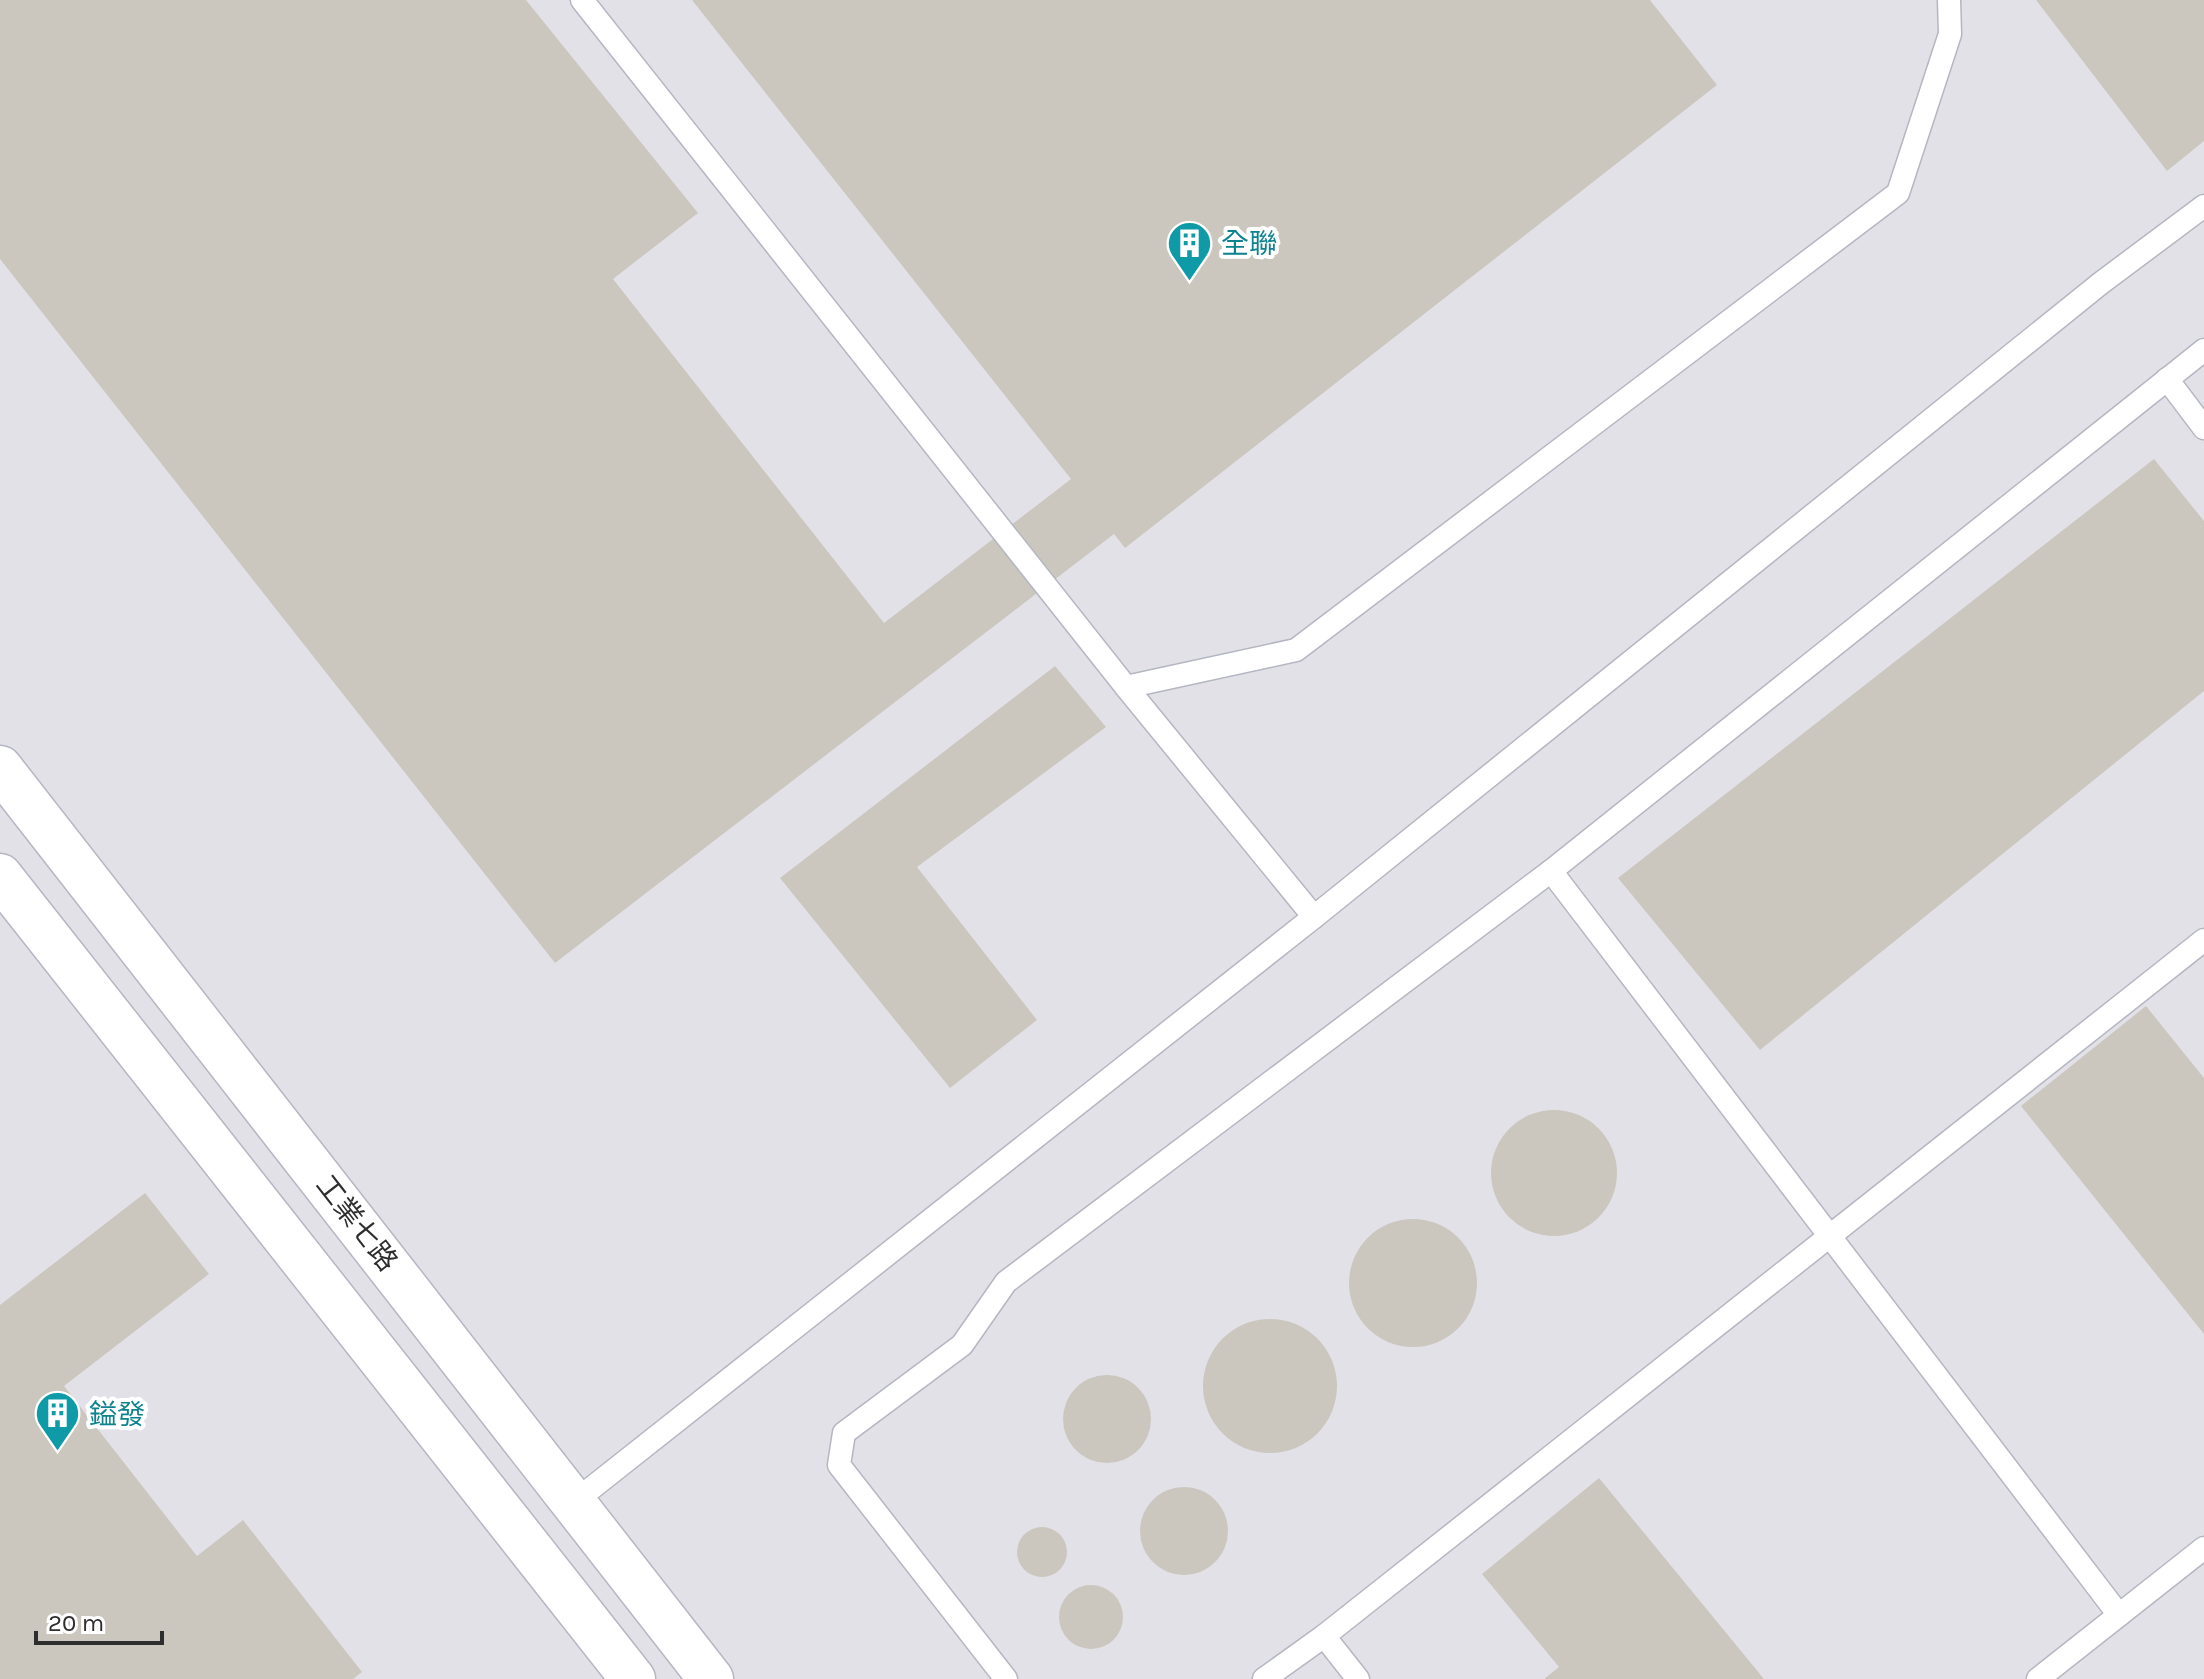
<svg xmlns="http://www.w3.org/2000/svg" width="2204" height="1679" font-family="Karla,'Noto Sans TC',sans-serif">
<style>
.industrial{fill:#e3e1e8}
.building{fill:#cbc7bf}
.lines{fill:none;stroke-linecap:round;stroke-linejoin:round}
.lane-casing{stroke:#b4b7c1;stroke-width:25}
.secondary-casing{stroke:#b4b7c1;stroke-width:47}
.lane{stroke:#fff;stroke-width:22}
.secondary{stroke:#fff;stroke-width:44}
.labels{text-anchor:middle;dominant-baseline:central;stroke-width:8;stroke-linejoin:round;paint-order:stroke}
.culture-label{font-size:28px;fill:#0d838f;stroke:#fff;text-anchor:start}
.street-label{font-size:28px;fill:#2e2e2e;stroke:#fff}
</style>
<rect width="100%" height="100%" fill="#efe9e1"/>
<!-- industrial -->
<rect class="industrial" x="0" y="0" width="2204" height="1679"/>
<!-- building -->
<g class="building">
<path d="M0,0H526L698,213L613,279L884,623L1071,479L692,0H1650L1717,85L1125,548L1114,534L555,963L0,259Z"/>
<path d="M2036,0H2204V141L2167,171Z"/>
<path d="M2154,459L2204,521V691L1760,1050L1618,878Z"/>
<path d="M1055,666L1106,727L917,867L1037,1020L950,1088L780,878Z"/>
<path d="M2146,1006L2204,1078V1334L2021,1106Z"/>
<circle cx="1554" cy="1173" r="63"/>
<path d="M145,1193L209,1274L64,1386L197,1556L243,1520L362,1672L353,1679H0V1305Z"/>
<circle cx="1413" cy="1283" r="64"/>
<circle cx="1270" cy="1386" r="67"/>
<circle cx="1107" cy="1419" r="44"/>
<path d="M1599,1478L1764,1679H1544L1559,1667L1482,1574Z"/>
<circle cx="1184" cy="1531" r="44"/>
<circle cx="1042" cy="1552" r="25"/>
<circle cx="1091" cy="1617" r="32"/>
</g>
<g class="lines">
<defs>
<g id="lane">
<path d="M582,0L1126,687L1296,650L1898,193L1950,34L1949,0"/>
<path d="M2167,379L2204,428"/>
<path d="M1126,687L1314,917"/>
<path d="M574,1502L1314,917L2101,283L2204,206"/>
<path d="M2119,1615L1551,871L2204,350"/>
<path d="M1324,1636L1358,1679"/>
<path d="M1006,1679L839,1465L844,1433L962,1345L1006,1282L1551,871"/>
<path d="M1264,1679L1324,1636L2204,940"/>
<path d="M2038,1679L2204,1548"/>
</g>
<g id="secondary">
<path d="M0,768L711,1679"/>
<path d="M0,876L633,1679"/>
</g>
</defs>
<!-- lane casing -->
<use href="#lane" class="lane-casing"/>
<!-- secondary casing -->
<use href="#secondary" class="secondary-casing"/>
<!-- lane -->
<use href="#lane" class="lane"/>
<!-- secondary -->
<use href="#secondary" class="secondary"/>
</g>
<!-- icons -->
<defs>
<symbol id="building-pin" viewBox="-11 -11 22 30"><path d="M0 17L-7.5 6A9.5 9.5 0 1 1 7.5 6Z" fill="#0f9aa8" stroke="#fff"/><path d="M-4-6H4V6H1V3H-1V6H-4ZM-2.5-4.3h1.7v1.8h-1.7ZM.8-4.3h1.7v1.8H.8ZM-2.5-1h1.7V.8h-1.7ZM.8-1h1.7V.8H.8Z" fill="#fff"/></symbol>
</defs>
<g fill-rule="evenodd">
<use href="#building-pin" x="1164" y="218" width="51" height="69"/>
<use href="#building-pin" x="32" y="1388" width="51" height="69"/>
</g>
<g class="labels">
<!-- culture labels -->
<g class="culture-label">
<text x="1221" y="243">全聯</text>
<text x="89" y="1414">鎰發</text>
</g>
<!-- street labels -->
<g class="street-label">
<text transform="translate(357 1223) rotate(52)">工業七路</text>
</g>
</g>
<!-- scale -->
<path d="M36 1631v12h126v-12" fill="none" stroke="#2e2e2e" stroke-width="4"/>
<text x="48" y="1631" font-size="24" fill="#2e2e2e" stroke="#ffffff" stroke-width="6" paint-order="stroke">20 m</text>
</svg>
